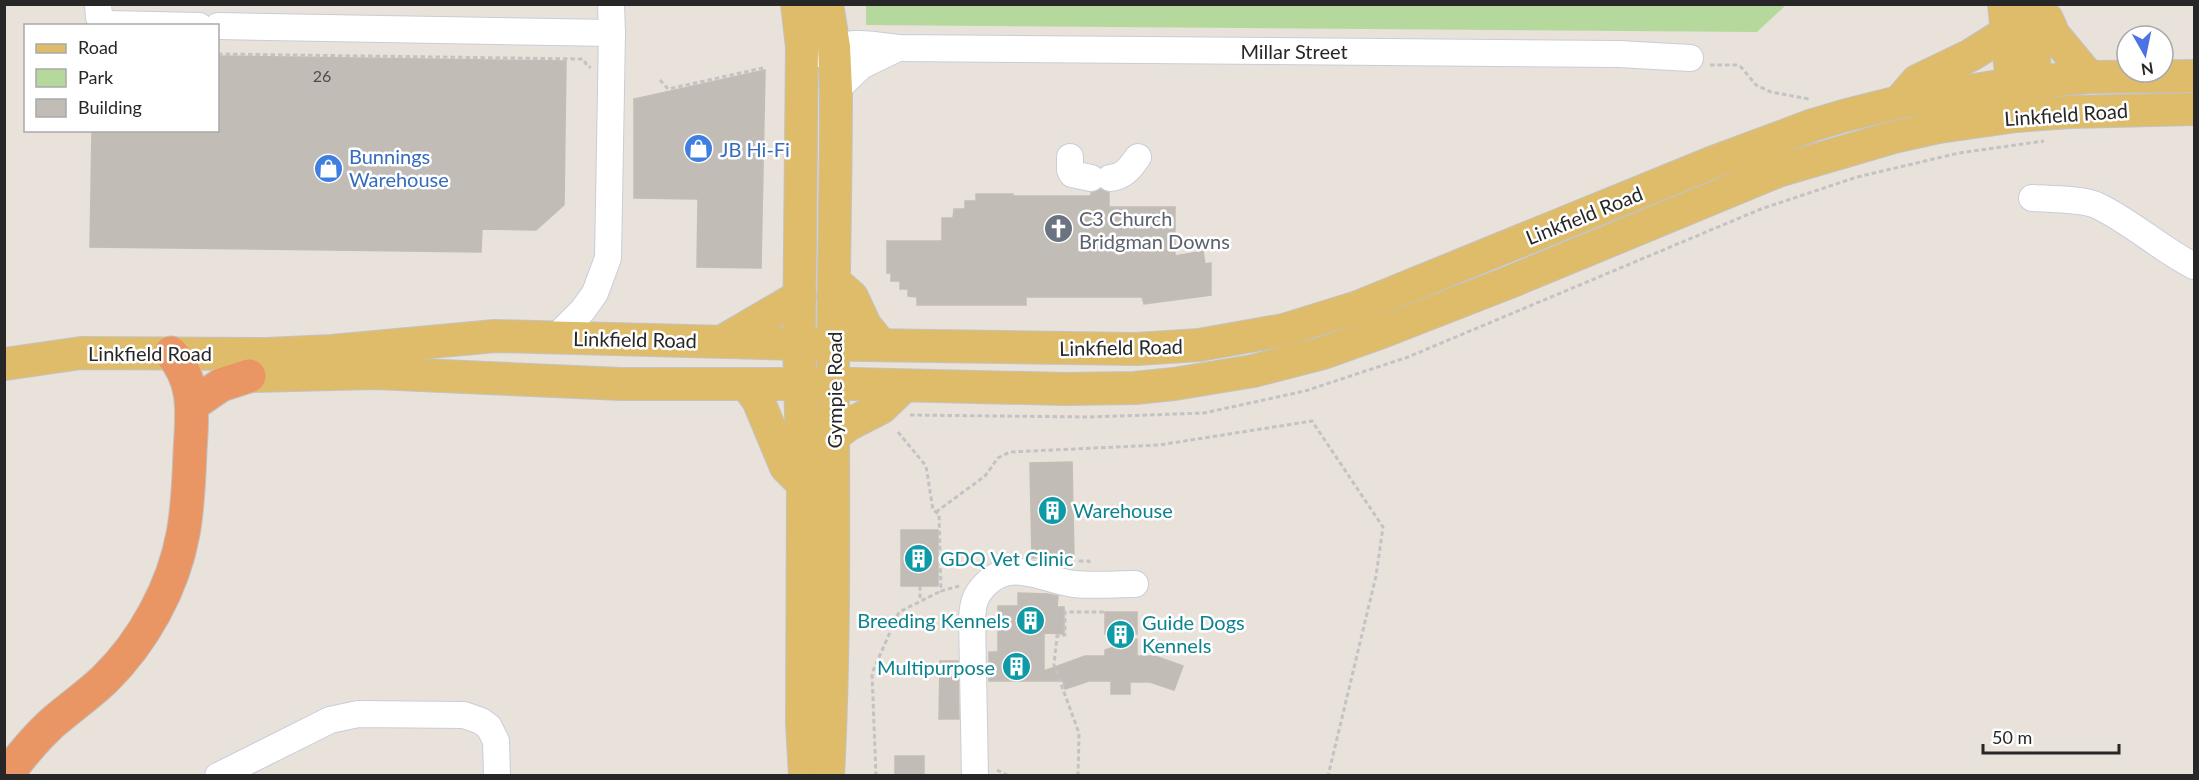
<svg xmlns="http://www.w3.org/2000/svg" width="2199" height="780" font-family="Lato,sans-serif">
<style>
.green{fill:#b5d99d}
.building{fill:#c1bcb6;stroke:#c3bdb5;stroke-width:1.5}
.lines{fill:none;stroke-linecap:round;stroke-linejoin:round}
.minor-casing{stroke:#c9cdd8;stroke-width:28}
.major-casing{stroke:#c3c3c3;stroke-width:34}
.highway-casing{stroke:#c3c3c3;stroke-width:35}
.path{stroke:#c3c3c3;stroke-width:3;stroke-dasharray:4.5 3;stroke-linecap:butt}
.minor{stroke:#fff;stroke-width:26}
.major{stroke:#debc6a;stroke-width:32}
.highway{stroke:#e99664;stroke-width:33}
.labels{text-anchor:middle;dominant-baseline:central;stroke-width:5;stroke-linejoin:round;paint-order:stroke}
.number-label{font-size:16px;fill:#4e4c4b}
.street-label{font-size:20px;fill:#272727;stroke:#fff}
.shop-label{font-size:20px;fill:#366cbe;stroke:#fff;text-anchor:start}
.worship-label{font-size:20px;fill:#5b616d;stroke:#fff;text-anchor:start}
.culture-label{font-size:20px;fill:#0d838f;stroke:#fff;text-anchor:start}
</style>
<rect width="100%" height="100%" fill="#e8e2db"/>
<!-- green -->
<path class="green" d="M866,4H1786V5L1757,32L866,25Z"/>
<!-- building -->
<g class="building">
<path d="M218,56L566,61L564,205L536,230L482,229L481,252L90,247L92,130H218Z"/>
<path d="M765,70L761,268L697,267L698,199L634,198V99Z"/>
<path d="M1101,189L1109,193V207H1175V256L1203,251L1205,264L1211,263V295L1144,304L1142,297H1026V305H917V297L908,296V289H900V281H891V273H887V241H942V218H953L954,209H965V201H976V194H1013V196H1091V193Z"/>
<path d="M1072,462L1074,557L1032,558L1030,463Z"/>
<rect x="901" y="530" width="37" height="56"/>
<path d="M1018,593L1048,594L1058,596L1057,607H1064V634L1044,633V671L1085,656H1105V650L1137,639V656H1155L1183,666L1174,690L1150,682H1130V694H1111V681H1089L1065,689L1063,681H989V652H998V606H1018Z"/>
<rect x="1105" y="612" width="32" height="22"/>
<path d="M940,661H958L959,719H939Z"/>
<rect x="895" y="756" width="29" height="20"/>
</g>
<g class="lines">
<defs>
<g id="minor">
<path d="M98,4L99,17L108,24L199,26"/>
<path d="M218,26L612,33"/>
<path d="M817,54C850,40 863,43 898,48L1619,54L1690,58"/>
<path d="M836,90L861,66L898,48"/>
<path d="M1070,157V170L1072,174L1091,178"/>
<path d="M1110,178C1124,177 1130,168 1138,157"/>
<path d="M2032,198C2048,199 2082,199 2096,205C2131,221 2160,249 2194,266"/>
<path d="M556,337L583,310L595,293L608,258L612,33L611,4"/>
<path d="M218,776L330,720L358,714L464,715L481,721L489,727L496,741L497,776"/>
<path d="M975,776L972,618C973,603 975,595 986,584C1012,558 1043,580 1074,584C1094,586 1115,584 1135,584"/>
</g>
<g id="major">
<path d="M797,4L802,47L799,344L803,484L802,723L805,776"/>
<path d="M827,4L834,47L836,90C836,189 833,287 833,385C833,516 835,645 828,776"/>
<path d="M2004,4L2014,103"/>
<path d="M2029,4L2038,101"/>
<path d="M2031,4L2047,19L2054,35L2089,77"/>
<path d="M1899,102L1917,81L1971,55L2006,33"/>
<path d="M835,282L852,297L865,325L881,345"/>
<path d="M723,341L800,296"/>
<path d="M5,364L81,353L266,354L332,351L495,336L799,344L1067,348L1137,349L1199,345L1284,330L1358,307L1711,163L1813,125L1847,115L1899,102L2012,84L2089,77L2194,76"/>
<path d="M236,374L249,376L375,373L621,384H852L1064,389L1135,388L1174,384L1253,371L1323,353L1382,332L1510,282L1778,171L1894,137L1939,127L2016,116L2070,112L2194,109"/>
<path d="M746,384L758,400L786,467L803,484"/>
<path d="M834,436L848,425L881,408L904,386"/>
</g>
<g id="highway">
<path d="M192,405L221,385L249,376"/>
<path d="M6,776C20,757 34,740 51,724C68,709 87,696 104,680C143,642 173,588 183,534C188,507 189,480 190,452C192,415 197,383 171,353"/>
</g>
</defs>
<!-- minor casing -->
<use href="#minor" class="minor-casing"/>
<!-- major casing -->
<use href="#major" class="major-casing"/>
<!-- highway casing -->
<use href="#highway" class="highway-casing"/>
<!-- path -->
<g class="path">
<path d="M218,54L583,59L588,67H591"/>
<path d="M1710,65H1736L1741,67L1756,85L1771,92L1809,99"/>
<path d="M660,80L668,89L763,68"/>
<path d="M910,415L1090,417L1204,413L1305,391L1408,357L1761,209L1857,177L1959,153L2044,141"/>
<path d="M898,432L926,466L933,510L939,514L941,591L959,586"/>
<path d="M936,512L985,476L998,458L1010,452L1159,445L1312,421L1383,527L1376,576L1328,776"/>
<path d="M1079,561H1089V565"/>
<path d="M920,586V601"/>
<path d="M997,770L1009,776"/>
<path d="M876,776L872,673L899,612L941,591"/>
<path d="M1078,776L1079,733L1054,665L1057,636L1065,635V612H1105"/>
</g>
<!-- minor -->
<use href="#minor" class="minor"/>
<!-- major -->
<use href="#major" class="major"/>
<!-- highway -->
<use href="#highway" class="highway"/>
</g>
<!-- icons -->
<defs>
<symbol id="shop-disc" viewBox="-11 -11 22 22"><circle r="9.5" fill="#3f7fe0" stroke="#fff"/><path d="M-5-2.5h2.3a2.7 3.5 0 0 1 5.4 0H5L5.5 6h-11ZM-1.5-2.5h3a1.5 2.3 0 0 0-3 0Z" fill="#fff"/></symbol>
<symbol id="church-disc" viewBox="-11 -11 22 22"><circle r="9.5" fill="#6b7280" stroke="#fff"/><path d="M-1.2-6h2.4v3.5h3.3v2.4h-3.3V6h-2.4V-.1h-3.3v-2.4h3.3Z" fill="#fff"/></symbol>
<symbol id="building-disc" viewBox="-11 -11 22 22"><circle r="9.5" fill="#0f9aa8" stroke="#fff"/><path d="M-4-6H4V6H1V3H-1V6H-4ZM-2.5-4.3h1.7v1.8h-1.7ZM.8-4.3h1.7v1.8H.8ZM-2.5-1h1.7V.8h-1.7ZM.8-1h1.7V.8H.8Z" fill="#fff"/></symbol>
</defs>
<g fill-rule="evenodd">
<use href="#shop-disc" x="682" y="132" width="33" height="33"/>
<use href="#shop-disc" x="312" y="152" width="33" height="33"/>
<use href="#church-disc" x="1042" y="212" width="33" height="33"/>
<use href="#building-disc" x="1036" y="494" width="33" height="33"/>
<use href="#building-disc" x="902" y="542" width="33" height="33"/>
<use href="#building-disc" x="1014" y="604" width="33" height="33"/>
<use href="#building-disc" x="1104" y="618" width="33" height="33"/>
<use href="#building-disc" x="1000" y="650" width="33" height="33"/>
</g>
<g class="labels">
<!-- number labels -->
<g class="number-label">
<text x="322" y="75">26</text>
</g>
<!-- street labels -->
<g class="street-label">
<text x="1294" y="51">Millar Street</text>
<text transform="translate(2066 114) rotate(-4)">Linkfield Road</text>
<text transform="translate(1584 215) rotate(-22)">Linkfield Road</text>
<text transform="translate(635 339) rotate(1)">Linkfield Road</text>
<text transform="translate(1121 347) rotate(-1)">Linkfield Road</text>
<text x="150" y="353">Linkfield Road</text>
<text transform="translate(834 390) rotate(-90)">Gympie Road</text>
</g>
<!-- shop labels -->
<g class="shop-label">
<text x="720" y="149">JB Hi-Fi</text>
<text x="349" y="156">Bunnings<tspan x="349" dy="23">Warehouse</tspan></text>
</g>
<!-- worship labels -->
<g class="worship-label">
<text x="1079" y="218">C3 Church<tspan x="1079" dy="23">Bridgman Downs</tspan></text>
</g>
<!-- culture labels -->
<g class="culture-label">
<text x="1073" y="510">Warehouse</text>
<text x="940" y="558">GDQ Vet Clinic</text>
<text x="1010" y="620" text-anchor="end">Breeding Kennels</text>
<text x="1142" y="622">Guide Dogs<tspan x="1142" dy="23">Kennels</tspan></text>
<text x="995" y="667" text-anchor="end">Multipurpose</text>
</g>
</g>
<!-- border -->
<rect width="2199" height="780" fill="none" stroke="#272727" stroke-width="12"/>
<!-- legend -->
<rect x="24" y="24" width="195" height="108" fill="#ffffff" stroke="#a9a9a9" stroke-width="1.5"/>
<rect x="36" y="44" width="30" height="9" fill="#debc6a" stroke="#a9a9a9" stroke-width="1.5"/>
<text x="78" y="54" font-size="18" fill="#272727">Road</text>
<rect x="36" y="69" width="30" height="18" fill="#b5d99d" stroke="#a9a9a9" stroke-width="1.5"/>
<text x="78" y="84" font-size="18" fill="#272727">Park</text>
<rect x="36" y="99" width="30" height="18" fill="#c1bcb6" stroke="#a9a9a9" stroke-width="1.5"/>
<text x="78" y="114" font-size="18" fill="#272727">Building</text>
<!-- north arrow -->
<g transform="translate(2145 54) rotate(171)"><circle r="28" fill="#ffffff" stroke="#a9a9a9" stroke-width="1.5"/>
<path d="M0-4.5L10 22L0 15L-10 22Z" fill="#4d72e3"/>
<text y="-9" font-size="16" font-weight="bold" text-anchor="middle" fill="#272727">N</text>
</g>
<!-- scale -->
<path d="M1983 744v9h136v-9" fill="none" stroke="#272727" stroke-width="3"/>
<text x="1992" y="744" font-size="18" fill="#272727" stroke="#ffffff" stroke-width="4.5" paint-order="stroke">50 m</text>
</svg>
